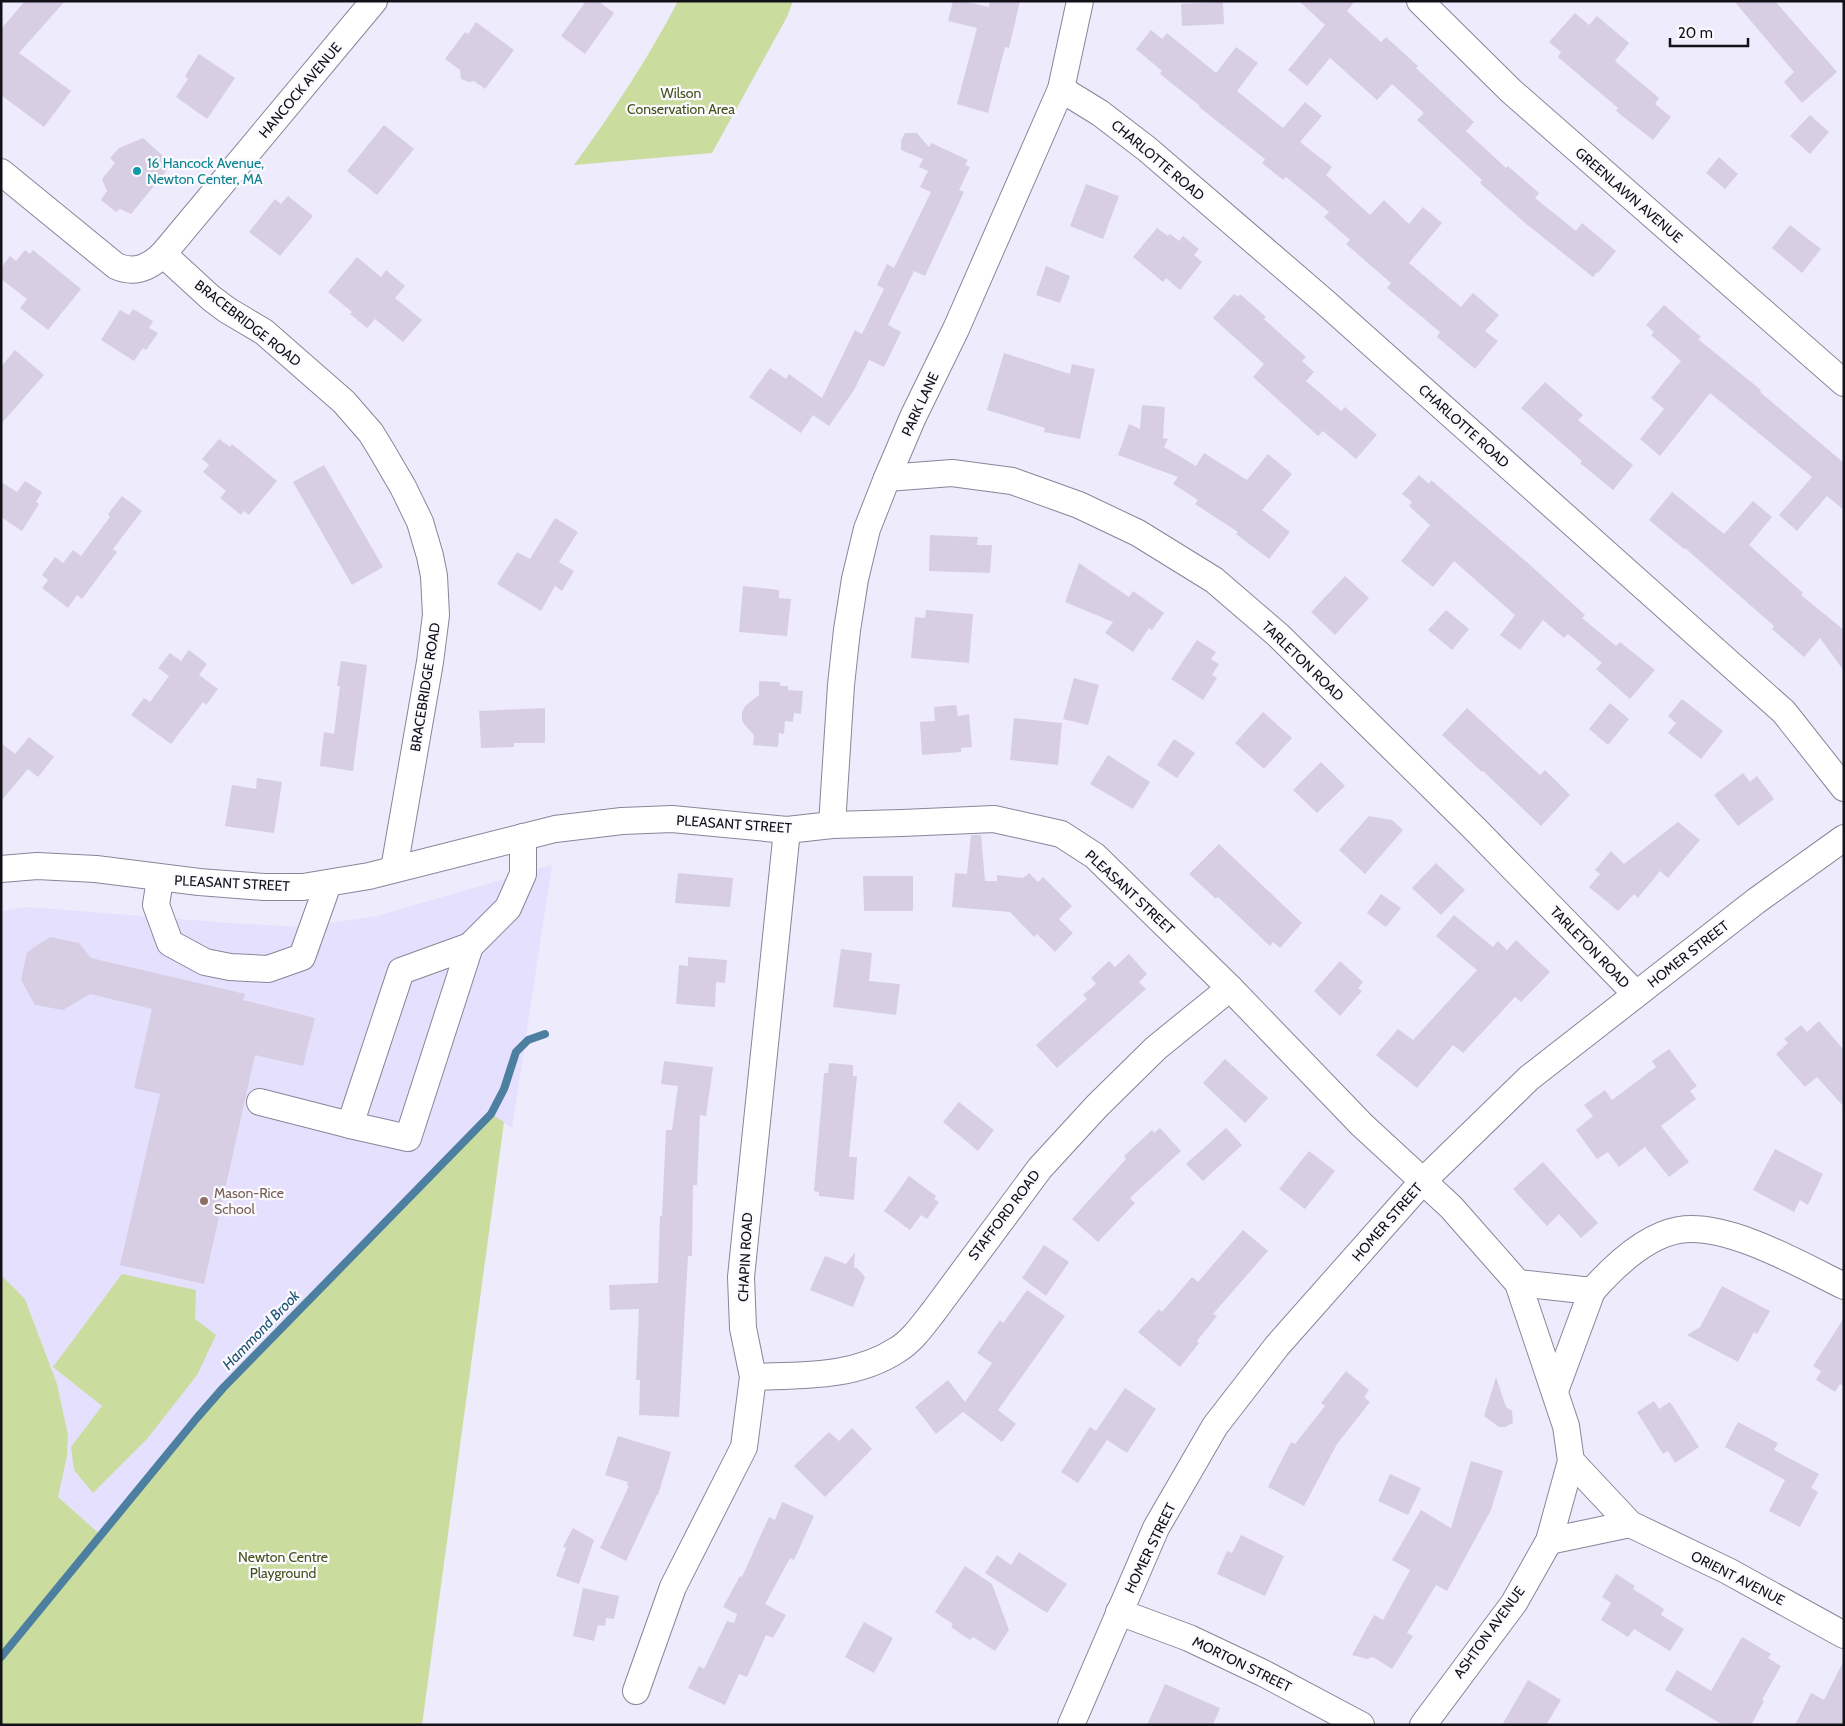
<svg xmlns="http://www.w3.org/2000/svg" width="1845" height="1726" font-family="Cabin,sans-serif">
<style>
.built{fill:#e5e0fd}
.green{fill:#cadc9e}
.lines{fill:none;stroke-linecap:round;stroke-linejoin:round}
.stream{stroke:#4c7fa0;stroke-width:8}
.building{fill:#d8cee3}
.minor-casing{stroke:#898599;stroke-width:28}
.minor{stroke:#fff;stroke-width:26}
.culture-dot{fill:#0f9aa8;stroke:#fbfafe;stroke-width:2}
.education-dot{fill:#8d6e63;stroke:#fbfafe;stroke-width:2}
.labels{text-anchor:middle;dominant-baseline:central;stroke-width:4.5;stroke-linejoin:round;paint-order:stroke}
.street-label{font-size:14px;fill:#131118;stroke:#fbfafe}
.park-label{font-size:14px;fill:#44511c;stroke:#fbfafe}
.culture-label{font-size:14px;fill:#0d838f;stroke:#fbfafe;text-anchor:start}
.education-label{font-size:14px;fill:#785e54;stroke:#fbfafe;text-anchor:start}
.water-label{font-size:15px;font-style:italic;fill:#1b5272;stroke:#fbfafe}
</style>
<rect width="100%" height="100%" fill="#eeebfc"/>
<!-- built -->
<path class="built" d="M552,865L512,1128L491,1114L147,1481L102,1536L58,1497L67,1456L68,1435L57,1384L25,1299L1,1275V911L28,907L229,923L303,927L377,916Z"/>
<!-- green -->
<g class="green">
<path d="M678,1H793L787,17L712,153L574,165C612,113 648,59 678,1Z"/>
<path d="M491,1114L504,1122L422,1725H1V1275L25,1299L57,1384L68,1435L67,1456L58,1497L102,1536L196,1419L223,1388Z"/>
<path d="M122,1274L196,1290L195,1319L216,1335L197,1375L147,1439L93,1493L74,1470L71,1447L102,1406L53,1367Z"/>
</g>
<g class="lines">
<!-- stream -->
<path class="stream" d="M1,1657L196,1419L223,1388L491,1114L504,1089L516,1052L528,1040L545,1034"/>
</g>
<!-- building -->
<g class="building">
<path d="M25,1H65L19,53L71,91L44,127L1,95V29Z"/>
<path d="M586,1H598L614,13L585,54L561,36Z"/>
<path d="M953,1H963L989,7L990,1H1020L1009,48L1005,47L988,113L957,104L977,28L948,21Z"/>
<path d="M1299,1H1355L1347,11L1381,42L1386,37L1418,66L1416,68L1474,122L1466,131L1506,168L1508,166L1539,193L1535,198L1576,231L1582,223L1616,251L1598,273L1597,272L1593,277L1525,223L1480,183L1482,180L1417,120L1424,113L1392,84L1377,100L1330,58L1307,86L1288,70L1325,25Z"/>
<path d="M1734,1H1775L1837,72L1802,103L1784,82L1794,72Z"/>
<path d="M1223,2L1224,24L1182,26L1181,4Z"/>
<path d="M1575,13L1589,25L1597,16L1629,43L1615,61L1659,98L1655,104L1671,117L1653,140L1616,111L1618,108L1558,57L1561,52L1549,42Z"/>
<path d="M476,22L514,50L485,89L474,81L469,82L461,79L460,70L445,59L465,32L468,34Z"/>
<path d="M1151,30L1162,39L1167,33L1216,73L1236,47L1258,63L1237,91L1283,128L1305,102L1322,116L1300,142L1332,167L1326,175L1370,215L1384,200L1409,224L1423,207L1442,223L1409,263L1461,307L1473,293L1499,315L1485,331L1498,341L1475,369L1437,337L1440,332L1387,288L1391,283L1346,244L1350,240L1324,217L1329,212L1286,177L1283,180L1262,163L1265,159L1199,107L1200,106L1160,74L1162,71L1136,49Z"/>
<path d="M199,54L235,78L207,119L176,97L188,79L185,76Z"/>
<path d="M1810,115L1829,132L1810,154L1790,136Z"/>
<path d="M384,125L414,149L377,195L347,171Z"/>
<path d="M905,133H917L929,147L931,143L968,160L965,165L970,167L959,190L964,192L925,276L914,271L888,325L901,332L884,367L869,360L854,390L829,426L813,415L801,433L749,397L770,368L786,379L789,374L822,398L855,330L862,334L884,289L877,285L887,264L894,268L931,192L920,187L928,171L919,167L923,159L901,150V141Z"/>
<path d="M143,138L172,164L131,214L120,209L116,212L101,200L107,191L102,179L115,163L110,158L119,148Z"/>
<path d="M1719,157L1738,174L1725,189L1706,173Z"/>
<path d="M1086,184L1119,196L1103,239L1070,226Z"/>
<path d="M288,196L313,216L280,256L249,232L275,199L281,204Z"/>
<path d="M1790,225L1821,249L1802,273L1772,248Z"/>
<path d="M1157,228L1168,236L1170,234L1179,241L1183,236L1199,249L1194,255L1202,262L1180,290L1166,278L1163,282L1133,257Z"/>
<path d="M25,250L30,254L33,250L81,289L48,330L20,308L27,299L1,279V268L10,256L16,261Z"/>
<path d="M357,257L381,277L386,270L405,286L395,298L422,320L403,342L375,319L367,328L350,314L352,312L328,292Z"/>
<path d="M1046,266L1070,276L1060,303L1036,295Z"/>
<path d="M1234,294L1238,297L1240,294L1266,317L1264,319L1306,357L1302,361L1314,372L1306,381L1341,411L1345,407L1377,435L1356,459L1323,431L1318,436L1253,377L1264,364L1213,318Z"/>
<path d="M1664,305L1701,337L1698,339L1761,390L1760,392L1844,463V510L1827,496L1797,531L1779,515L1812,477L1710,393L1660,456L1640,439L1664,409L1651,398L1681,361L1651,335L1654,332L1646,325Z"/>
<path d="M133,309L153,321L149,328L158,333L146,350L143,348L134,361L101,340L120,310L129,315Z"/>
<path d="M15,350L44,375L1,424V367Z"/>
<path d="M1004,353L1070,374L1072,364L1095,369L1080,439L1044,432L1045,428L987,410Z"/>
<path d="M1545,382L1583,415L1578,420L1633,465L1613,490L1580,463L1582,461L1521,408Z"/>
<path d="M1142,405L1165,407L1163,438L1168,439L1164,447L1196,466L1204,453L1247,480L1268,454L1292,474L1262,510L1290,532L1269,559L1236,534L1238,532L1195,504L1198,500L1173,484L1178,477L1118,455L1129,424L1140,429Z"/>
<path d="M219,439L230,447L232,444L277,481L249,515L244,511L241,515L220,498L226,491L203,472L209,465L202,459Z"/>
<path d="M324,465L383,567L352,585L293,482Z"/>
<path d="M1419,475L1429,484L1431,480L1529,564L1585,615L1582,618L1616,646L1620,642L1655,670L1630,699L1596,669L1602,663L1568,634L1564,638L1543,620L1520,650L1500,635L1515,615L1454,561L1433,587L1401,561L1430,525L1409,506L1412,502L1402,494Z"/>
<path d="M25,481L42,492L36,502L39,504L22,531L1,517V482L17,492Z"/>
<path d="M1672,492L1724,534L1753,501L1772,517L1749,545L1803,593L1801,595L1844,630V671L1820,638L1804,657L1772,629L1774,626L1685,548L1684,549L1649,520Z"/>
<path d="M122,496L142,511L113,549L117,552L82,599L77,595L68,608L42,588L48,580L42,575L55,557L63,563L73,550L81,556L110,517L108,514Z"/>
<path d="M555,518L578,532L559,562L574,571L562,591L555,586L541,611L497,584L517,552L530,559Z"/>
<path d="M930,535L978,537L977,545H992L990,573L929,571Z"/>
<path d="M1079,563L1129,597L1133,591L1164,613L1152,630L1149,628L1133,652L1105,633L1113,622L1065,602Z"/>
<path d="M1345,576L1369,598L1335,635L1311,612Z"/>
<path d="M743,586L779,590V598L791,599L787,636L739,632Z"/>
<path d="M926,610L973,614L969,663L911,658L915,617L925,618Z"/>
<path d="M1446,610L1469,629L1452,650L1428,630Z"/>
<path d="M1197,640L1216,652L1211,659L1219,664L1212,675L1217,678L1203,700L1171,679Z"/>
<path d="M189,650L207,664L199,675L218,689L206,705L203,702L171,744L131,715L144,698L150,702L169,676L158,668L170,653L181,661Z"/>
<path d="M341,661L367,665L353,771L320,766L324,732L334,734L340,686H337Z"/>
<path d="M1074,678L1099,685L1088,725L1063,719Z"/>
<path d="M759,681L780,682V686H788V690L803,691L801,714L794,713L793,722L785,721L784,734L779,733L778,747L753,745L754,735L744,724L742,720V713L745,706L759,695Z"/>
<path d="M1682,699L1723,731L1701,759L1668,733L1676,723L1668,716Z"/>
<path d="M1610,703L1629,719L1608,745L1589,729Z"/>
<path d="M956,705L958,716L969,714L972,747L961,748V752L922,755L920,722L935,721L934,707Z"/>
<path d="M545,708V743H514V747L481,748L479,711Z"/>
<path d="M1467,708L1540,775L1545,770L1570,795L1541,826L1483,771L1482,772L1442,735Z"/>
<path d="M1263,712L1292,738L1264,769L1235,743Z"/>
<path d="M1014,718L1062,723L1058,765L1010,760Z"/>
<path d="M29,737L54,757L38,777L28,769L1,801V743L15,754Z"/>
<path d="M1174,739L1195,753L1177,778L1157,765Z"/>
<path d="M1108,755L1150,782L1133,809L1090,784Z"/>
<path d="M1321,762L1345,786L1317,813L1293,790Z"/>
<path d="M1743,773L1750,782L1757,776L1774,799L1738,826L1714,795Z"/>
<path d="M257,778L282,782L274,833L225,826L232,785L256,789Z"/>
<path d="M1369,816L1392,820L1403,830L1365,874L1339,850Z"/>
<path d="M1678,822L1700,840L1668,878L1660,871L1638,898L1634,894L1618,911L1589,887L1600,874L1595,870L1611,851L1624,864Z"/>
<path d="M971,835H981L985,881H997V875L1023,878L1029,873L1038,882L1043,877L1072,906L1059,919L1073,933L1055,952L1037,934L1034,937L1010,912L952,907L955,873L967,874Z"/>
<path d="M1219,844L1302,923L1280,948L1273,942L1270,946L1218,897L1216,899L1189,874Z"/>
<path d="M1436,863L1465,890L1441,915L1412,888Z"/>
<path d="M678,873L733,878L730,907L675,903Z"/>
<path d="M863,876H913V911H864Z"/>
<path d="M1381,894L1401,908L1386,927L1367,913Z"/>
<path d="M1454,915L1493,947L1498,941L1507,950L1516,940L1550,972L1521,1002L1515,997L1463,1053L1453,1045L1417,1088L1376,1055L1398,1029L1413,1040L1477,970L1436,936Z"/>
<path d="M50,937L79,943L91,958L245,994L243,1000L315,1018L303,1066L255,1055L204,1284L120,1265L160,1094L134,1088L152,1009L90,994L63,1010L35,1005L21,980L27,952Z"/>
<path d="M841,949L872,953L869,981L900,984L896,1015L833,1007Z"/>
<path d="M1129,954L1147,974L1139,982L1146,989L1057,1068L1036,1045L1087,999L1083,995L1096,984L1091,978L1109,961L1115,967Z"/>
<path d="M688,957L727,960L725,983L716,982L715,1007L676,1004L679,965L688,966Z"/>
<path d="M1340,961L1363,982L1358,988L1362,991L1340,1016L1314,991Z"/>
<path d="M1819,1021L1844,1050V1107L1817,1077L1805,1087L1776,1054L1788,1043L1784,1039L1801,1025L1807,1032Z"/>
<path d="M1669,1049L1697,1086L1690,1091L1696,1099L1661,1126L1689,1162L1669,1177L1645,1147L1619,1167L1608,1152L1597,1159L1576,1130L1593,1116L1584,1105L1605,1090L1612,1100L1656,1067L1652,1061Z"/>
<path d="M1225,1059L1268,1098L1245,1123L1203,1083Z"/>
<path d="M664,1061L713,1067L706,1116L700,1115L697,1185H693L692,1256H688L679,1417L639,1415L640,1380H636L639,1309L610,1310L609,1285L658,1283L660,1216H662L666,1130H672L678,1086L661,1084Z"/>
<path d="M829,1063L853,1065V1076H857L849,1157H857L854,1200L819,1196V1192L814,1191L824,1073H828Z"/>
<path d="M959,1102L994,1130L978,1151L943,1122Z"/>
<path d="M1160,1128L1181,1151L1130,1198L1135,1203L1098,1242L1072,1219L1126,1159L1124,1156L1152,1130L1154,1133Z"/>
<path d="M1226,1128L1242,1145L1203,1181L1186,1164Z"/>
<path d="M1775,1149L1823,1174L1808,1205L1800,1200L1794,1212L1753,1190Z"/>
<path d="M1309,1151L1335,1171L1305,1209L1279,1189Z"/>
<path d="M1543,1162L1598,1223L1581,1238L1559,1214L1547,1226L1513,1189Z"/>
<path d="M909,1176L936,1196L934,1199L939,1202L927,1219L921,1215L910,1230L884,1211Z"/>
<path d="M1243,1230L1268,1251L1213,1314L1217,1316L1197,1341L1199,1343L1180,1367L1138,1332L1159,1309L1162,1312L1192,1277L1198,1282Z"/>
<path d="M1044,1245L1069,1262L1046,1296L1022,1278Z"/>
<path d="M855,1252L854,1267L858,1269L865,1277L853,1307L810,1290L825,1256L846,1264Z"/>
<path d="M1722,1286L1770,1311L1757,1334L1754,1332L1738,1362L1687,1335L1700,1327Z"/>
<path d="M1027,1290L1065,1316L998,1410L1016,1424L1002,1442L963,1412L936,1434L915,1407L948,1380L965,1402L992,1363L977,1353L1000,1320L1003,1323Z"/>
<path d="M1844,1318V1386L1840,1384L1835,1392L1816,1380L1821,1371L1813,1366Z"/>
<path d="M1346,1371L1369,1390L1364,1397L1370,1402L1337,1444L1304,1506L1268,1487L1291,1442L1295,1444L1325,1406L1321,1403Z"/>
<path d="M1496,1377L1506,1407L1512,1411L1513,1423L1505,1427H1499L1484,1416Z"/>
<path d="M1125,1388L1156,1409L1127,1453L1107,1440L1078,1483L1061,1472L1090,1427L1096,1431Z"/>
<path d="M1654,1401L1659,1409L1670,1402L1699,1447L1675,1463L1668,1451L1663,1454L1637,1412Z"/>
<path d="M1738,1422L1778,1443L1774,1450L1819,1474L1811,1488L1818,1492L1800,1527L1769,1511L1785,1480L1725,1447Z"/>
<path d="M852,1428L872,1449L825,1497L794,1466L829,1432L839,1441Z"/>
<path d="M618,1436L671,1452L658,1495H657L626,1561L600,1548L629,1486H627L628,1482L605,1475Z"/>
<path d="M1471,1461L1503,1471L1491,1510L1447,1591L1436,1585L1407,1633L1413,1636L1392,1669L1373,1657L1367,1659L1352,1655L1374,1615L1383,1620L1410,1570L1392,1560L1421,1510L1451,1528Z"/>
<path d="M1390,1474L1421,1488L1408,1515L1378,1501Z"/>
<path d="M782,1502L814,1516L794,1560L790,1558L765,1604L786,1615L773,1638L766,1635L747,1677L739,1674L725,1705L688,1688L699,1666L704,1669L727,1621L734,1623L737,1614L723,1607L740,1576L742,1577L769,1517L775,1520Z"/>
<path d="M573,1528L594,1540L579,1584L556,1576L566,1548L563,1547Z"/>
<path d="M1241,1535L1284,1556L1265,1596L1217,1574L1227,1551L1232,1553Z"/>
<path d="M1019,1552L1067,1584L1047,1613L985,1573L997,1555L1011,1565Z"/>
<path d="M965,1566L992,1584L1009,1630L995,1651L973,1637L970,1640L951,1627L953,1624L935,1612Z"/>
<path d="M1616,1574L1635,1586L1633,1589L1664,1609L1661,1615L1684,1629L1670,1651L1634,1629L1628,1637L1601,1620L1611,1603L1602,1597Z"/>
<path d="M583,1588L619,1596L614,1619L606,1618L605,1626L598,1625L594,1641L573,1636Z"/>
<path d="M864,1622L893,1638L874,1673L845,1657Z"/>
<path d="M1742,1637L1771,1654L1768,1658L1781,1666L1762,1700L1764,1701L1751,1725H1723L1665,1690L1677,1670L1711,1691Z"/>
<path d="M1844,1660V1725H1795L1811,1693L1824,1700Z"/>
<path d="M1528,1680L1561,1700L1546,1725H1502Z"/>
<path d="M1165,1684L1220,1708L1213,1725H1147Z"/>
</g>
<g class="lines">
<defs>
<g id="minor">
<path d="M1420,1L1511,91L1844,383"/>
<path d="M1061,89L1100,113L1147,149L1326,303L1784,712L1844,788"/>
<path d="M1,172L116,266C134,274 149,268 163,254L374,1"/>
<path d="M163,254L211,298L227,310L264,332L344,402L371,433L382,451L403,487L420,522L430,556L434,576L436,615L430,662L394,869"/>
<path d="M887,478L952,473L1012,481L1079,505L1138,533L1214,580L1278,635L1475,829L1636,994"/>
<path d="M832,825L841,685L847,630L855,579L867,529L887,478L913,417L956,329L1061,89L1080,1"/>
<path d="M1,869L37,866L96,869L199,882L264,887H303L369,876L555,829L622,821L672,819L787,830L832,825L902,823L994,819L1061,834L1095,856L1230,988L1362,1125L1451,1207L1518,1283L1592,1291C1614,1266 1645,1236 1679,1230C1727,1222 1801,1265 1844,1286"/>
<path d="M160,879L156,905L170,943L205,962L230,967L268,969L302,957L328,884"/>
<path d="M470,946L408,1138L350,1125L401,971L470,946L508,908L523,874V837"/>
<path d="M260,1102L350,1125"/>
<path d="M753,1377C802,1375 854,1378 897,1350C912,1341 923,1325 934,1311L1040,1168L1097,1106L1156,1048L1230,988"/>
<path d="M1555,1391L1592,1291"/>
<path d="M1571,1461L1630,1524L1728,1571L1844,1635"/>
<path d="M1549,1541L1630,1524"/>
<path d="M1119,1612L1189,1638L1263,1673L1361,1725"/>
<path d="M636,1691L673,1587L744,1447L753,1377L743,1328L741,1277L787,830"/>
<path d="M1071,1725L1156,1528L1215,1426L1277,1346L1423,1181L1529,1078L1756,901L1844,838"/>
<path d="M1423,1725L1514,1603L1549,1541L1571,1461L1566,1426L1518,1283"/>
</g>
</defs>
<!-- minor casing -->
<use href="#minor" class="minor-casing"/>
<!-- minor -->
<use href="#minor" class="minor"/>
</g>
<!-- markers -->
<circle class="culture-dot" cx="137" cy="171" r="5"/>
<circle class="education-dot" cx="204" cy="1201" r="5"/>
<g class="labels">
<!-- street labels -->
<g class="street-label">
<text transform="translate(300 90) rotate(-50)">HANCOCK AVENUE</text>
<text transform="translate(1158 160) rotate(40)">CHARLOTTE ROAD</text>
<text transform="translate(1629 195) rotate(41)">GREENLAWN AVENUE</text>
<text transform="translate(248 323) rotate(38)">BRACEBRIDGE ROAD</text>
<text transform="translate(920 404) rotate(-65)">PARK LANE</text>
<text transform="translate(1464 426) rotate(42)">CHARLOTTE ROAD</text>
<text transform="translate(1303 661) rotate(44)">TARLETON ROAD</text>
<text transform="translate(425 687) rotate(-81)">BRACEBRIDGE ROAD</text>
<text transform="translate(734 824) rotate(4)">PLEASANT STREET</text>
<text transform="translate(232 883) rotate(3)">PLEASANT STREET</text>
<text transform="translate(1130 892) rotate(43)">PLEASANT STREET</text>
<text transform="translate(1590 947) rotate(46)">TARLETON ROAD</text>
<text transform="translate(1688 954) rotate(-38)">HOMER STREET</text>
<text transform="translate(1004 1215) rotate(-53)">STAFFORD ROAD</text>
<text transform="translate(1387 1222) rotate(-49)">HOMER STREET</text>
<text transform="translate(745 1257) rotate(-87)">CHAPIN ROAD</text>
<text transform="translate(1150 1548) rotate(-64)">HOMER STREET</text>
<text transform="translate(1738 1578) rotate(27)">ORIENT AVENUE</text>
<text transform="translate(1489 1632) rotate(-54)">ASHTON AVENUE</text>
<text transform="translate(1242 1664) rotate(26)">MORTON STREET</text>
</g>
<!-- park labels -->
<g class="park-label">
<text x="681" y="93">Wilson<tspan x="681" dy="16">Conservation Area</tspan></text>
<text x="283" y="1557">Newton Centre<tspan x="283" dy="16">Playground</tspan></text>
</g>
<!-- culture labels -->
<g class="culture-label">
<text x="147" y="163">16 Hancock Avenue,<tspan x="147" dy="16">Newton Center, MA</tspan></text>
</g>
<!-- education labels -->
<g class="education-label">
<text x="214" y="1193">Mason-Rice<tspan x="214" dy="16">School</tspan></text>
</g>
<!-- water labels -->
<g class="water-label">
<text transform="translate(261 1330) rotate(-46)">Hammond Brook</text>
</g>
</g>
<!-- border -->
<rect width="1845" height="1726" fill="none" stroke="#131118" stroke-width="5"/>
<!-- scale -->
<path d="M1670 38v8h78v-8" fill="none" stroke="#131118" stroke-width="2.5"/>
<text x="1678" y="38" font-size="15" fill="#131118" stroke="#fbfafe" stroke-width="4" paint-order="stroke">20 m</text>
</svg>
